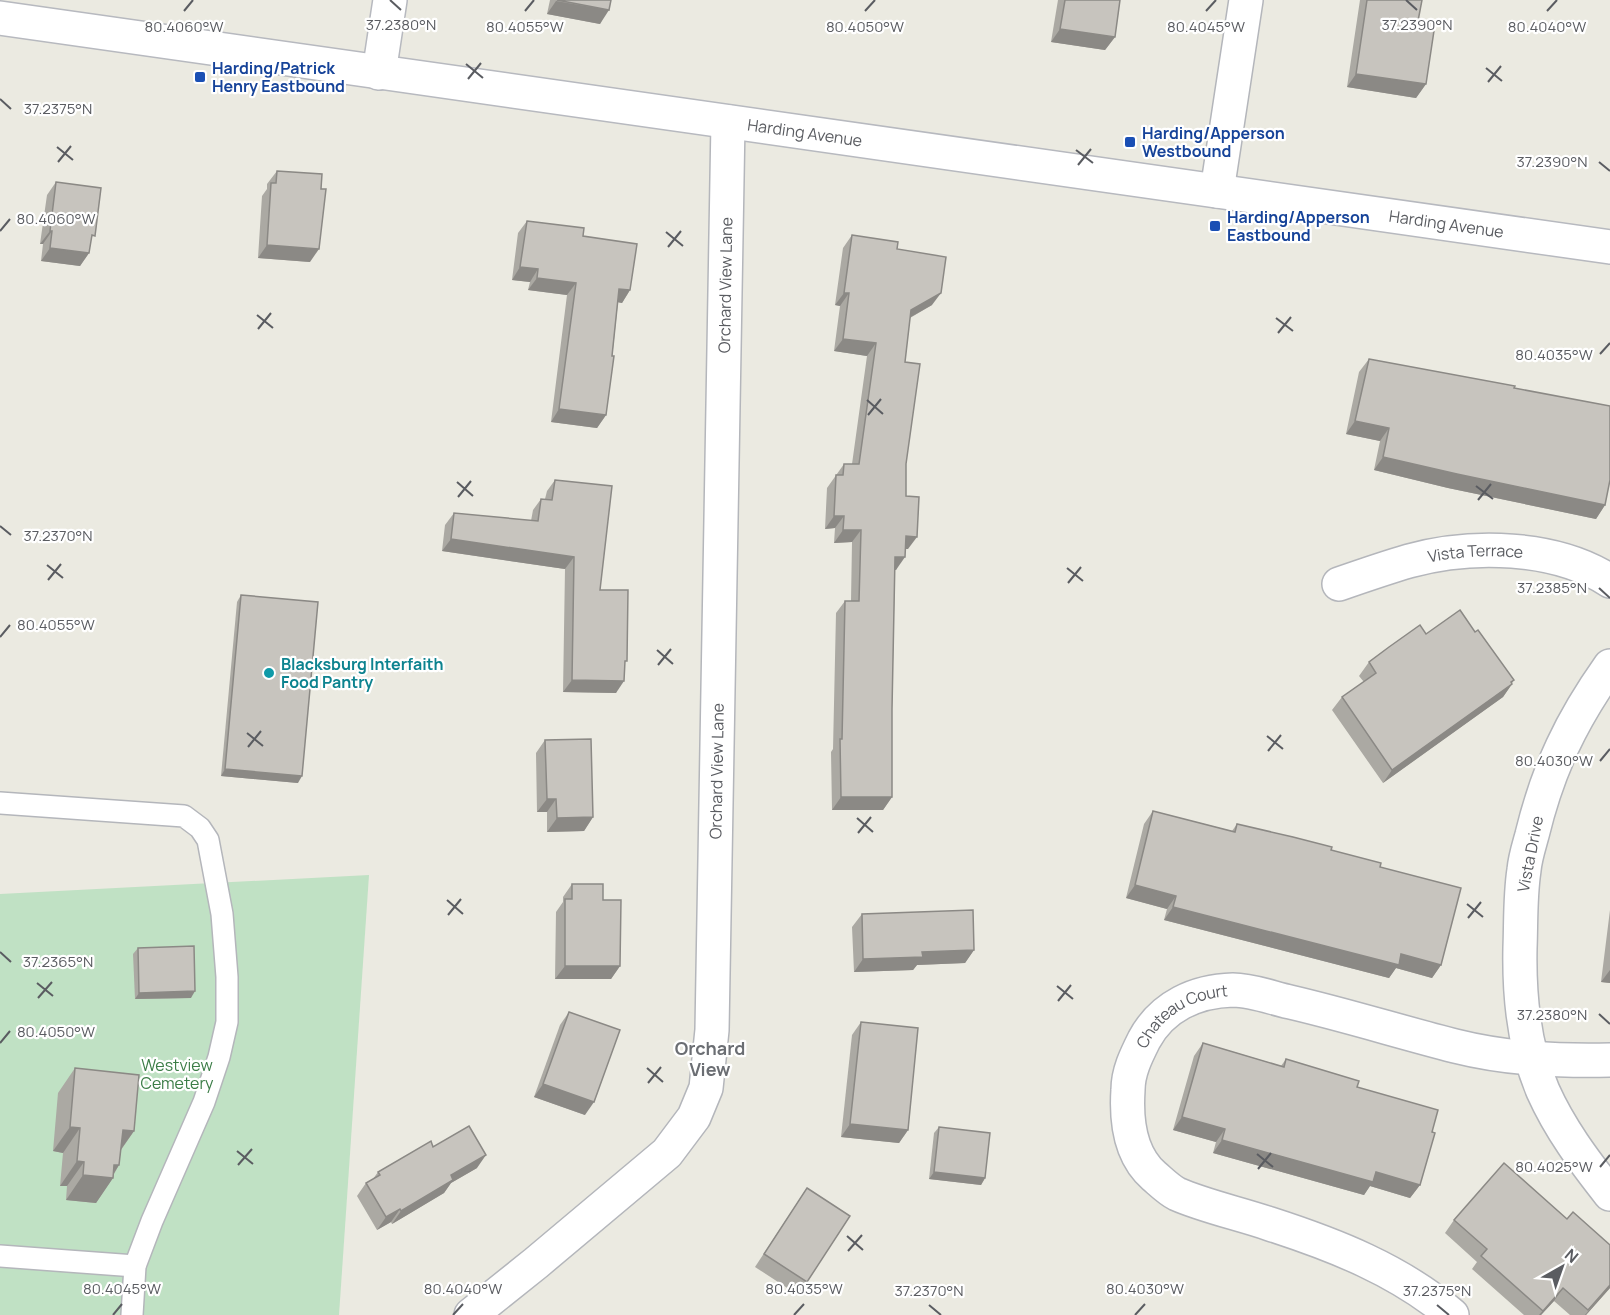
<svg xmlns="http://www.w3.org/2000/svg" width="1610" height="1315" font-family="Manrope,sans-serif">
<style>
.green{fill:#c0e1c4}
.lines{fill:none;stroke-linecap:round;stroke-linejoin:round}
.service-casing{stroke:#b4b6bb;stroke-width:24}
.minor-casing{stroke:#b4b6bb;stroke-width:36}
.secondary-casing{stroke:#b7b9bf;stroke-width:36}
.service{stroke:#fff;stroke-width:21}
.minor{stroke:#fff;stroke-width:33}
.secondary{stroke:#fff;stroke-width:33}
.wall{fill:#aba9a3}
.shaded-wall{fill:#8b8985}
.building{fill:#c7c4be;stroke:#8b8985;stroke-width:1.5}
.ticks{fill:none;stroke:#5a5c61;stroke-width:2}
.transit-dot{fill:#1a4fb4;stroke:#fff;stroke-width:2}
.culture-dot{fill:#0f9aa8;stroke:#fff;stroke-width:2}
.labels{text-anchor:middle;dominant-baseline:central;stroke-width:4.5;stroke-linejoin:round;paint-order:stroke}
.transit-label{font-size:16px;font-weight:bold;fill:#164399;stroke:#fff;text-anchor:start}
.street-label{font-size:16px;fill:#5a5c61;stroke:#fff}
.culture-label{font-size:16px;font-weight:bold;fill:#0d838f;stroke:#fff;text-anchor:start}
.park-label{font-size:16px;fill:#3c7d47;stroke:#fff}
.neighbourhood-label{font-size:18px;font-weight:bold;fill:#6b6e73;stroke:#fff}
.ticks-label{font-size:15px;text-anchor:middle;fill:#5a5c61;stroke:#fff;stroke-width:4.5;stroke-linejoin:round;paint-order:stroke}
</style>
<rect width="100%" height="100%" fill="#ebeae1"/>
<!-- green -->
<path class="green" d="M369,875L339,1315H0V894Z"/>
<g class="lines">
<defs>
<g id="service">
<path d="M0,803L184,816L200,828L208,840L222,914L227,977V1022L219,1057L204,1102L152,1221L135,1266L132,1315"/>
<path d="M0,1256L135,1266"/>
</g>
<g id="minor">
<path d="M1217,191L1246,0"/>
<path id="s1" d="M1339,584C1362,576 1385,568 1409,561C1471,544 1555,545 1610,581"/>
<path d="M1610,666C1571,721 1548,769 1532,835C1529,846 1525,858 1524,870C1520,896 1521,922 1520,948C1519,996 1524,1047 1543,1091C1560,1129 1584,1161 1610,1194"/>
<path id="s2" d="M471,1315L536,1263L667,1153L694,1117L706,1088L712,1030L728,122"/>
<path id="s3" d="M1452,1315C1399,1270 1335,1245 1270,1224C1241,1214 1204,1206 1177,1194C1169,1190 1161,1182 1154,1176C1130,1155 1126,1120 1128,1090C1128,1072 1136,1056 1144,1040C1162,1006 1196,991 1233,990C1252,990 1272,998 1290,1002C1346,1015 1400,1032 1455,1046C1507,1059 1557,1061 1610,1060"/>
</g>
<g id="secondary">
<path id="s4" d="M0,18L1610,247"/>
<path d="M379,73L390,0"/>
</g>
</defs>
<!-- service casing -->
<use href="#service" class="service-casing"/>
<!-- minor casing -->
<use href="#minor" class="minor-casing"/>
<!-- secondary casing -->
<use href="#secondary" class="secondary-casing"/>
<!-- service -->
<use href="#service" class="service"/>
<!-- minor -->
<use href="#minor" class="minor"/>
<!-- secondary -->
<use href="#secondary" class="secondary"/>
</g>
<!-- wall -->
<g class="wall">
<path d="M550,0H611L600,24L547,14Z"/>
<path d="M1058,0H1120L1115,37L1105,50L1051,42Z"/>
<path d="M1360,0H1422L1418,21L1426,84L1416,98L1347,87Z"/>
<path d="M277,171L310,262L258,258L262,196L267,189V184Z"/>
<path d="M56,182L91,241L89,253L80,266L41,261L43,244H40L47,195Z"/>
<path d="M527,221L583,236L630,290L622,303L618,302L606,415L597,428L551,422L567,295L528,290L530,282L512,280L518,233Z"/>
<path d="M852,235L897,249L932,305L910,318L905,362L906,464V496L908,549H905L896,570H895L892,709V797L883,810H832L831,752L833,749L836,613L845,601H851L852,542L834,543L835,528L825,529L827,488L844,464H852L867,356L834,351L840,306L835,305L843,248Z"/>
<path d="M1369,359L1514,388L1608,490L1605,505L1596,519L1448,488L1374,470L1380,441L1346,434L1359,372Z"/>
<path d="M555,480L600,590L624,664L616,693L563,692L565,569L442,551L445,525L454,513L531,521L533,510L541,499H545L547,491Z"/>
<path d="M241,595L298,783L221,776L237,602Z"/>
<path d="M1475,632L1512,684L1503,697L1383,783L1332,710L1342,697L1364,682L1359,676L1369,662L1426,634Z"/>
<path d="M545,740L593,817L584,831L547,832V812H537L536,753Z"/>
<path d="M1153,811L1232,831L1237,824L1331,850L1380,867L1441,965L1432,978L1396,968L1389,978L1164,920L1167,909L1126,898L1144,824Z"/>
<path d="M572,884L603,900L620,966L611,979H555L556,912L563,902V897Z"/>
<path d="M1610,910V983L1601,982Z"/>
<path d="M862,914L974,950L965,963L917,965L913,970L854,972L852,927Z"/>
<path d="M138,948L191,998L135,999L133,954Z"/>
<path d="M569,1012L585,1115L534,1097L560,1025Z"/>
<path d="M861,1022L908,1130L899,1143L841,1137L852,1035Z"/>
<path d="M1203,1043L1281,1066L1286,1059L1357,1087L1432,1132L1420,1185L1410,1198L1370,1186L1364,1195L1213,1153L1216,1142L1173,1130L1194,1056Z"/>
<path d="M75,1068L134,1131L121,1150L119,1165L114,1174L113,1178L96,1203L66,1200L67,1186H60L63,1153L53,1151L58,1093Z"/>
<path d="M939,1127L985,1178L981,1185L929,1179L934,1133Z"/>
<path d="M433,1147L477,1168L451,1183L444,1193L392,1224L391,1222L377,1230L357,1196L366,1183L373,1179L378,1172Z"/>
<path d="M807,1188V1282L798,1295L755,1267Z"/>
<path d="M1567,1219L1610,1245V1288L1586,1315H1570L1554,1301L1541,1315H1524L1472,1269L1477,1262L1445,1233L1454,1220Z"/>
</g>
<!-- shaded-wall -->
<g class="shaded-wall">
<path d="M556,1L609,10L600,24L547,14Z"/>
<path d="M1060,29L1115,37L1105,50L1051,42Z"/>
<path d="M1356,74L1426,84L1416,98L1347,87Z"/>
<path d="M50,231H52L43,244H40Z"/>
<path d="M267,245L319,249L310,262L258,258Z"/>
<path d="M50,248L89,253L80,266L41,261Z"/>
<path d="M520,267L538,269L530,282L512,280Z"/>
<path d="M537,278L576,283L567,295L528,290Z"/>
<path d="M619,289L630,290L622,303L611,301Z"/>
<path d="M844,293H849L840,306L835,305Z"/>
<path d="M941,293L932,305L902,322L911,310Z"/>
<path d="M843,339L876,343L867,356L834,351Z"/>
<path d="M559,409L606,415L597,428L551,422Z"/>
<path d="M1355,421L1389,428L1380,441L1346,434Z"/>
<path d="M1383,457L1605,505L1596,519L1448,488L1374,470Z"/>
<path d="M834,516H844L835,528L825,529Z"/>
<path d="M843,530H861L852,542L834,543Z"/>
<path d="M906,536L917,537L908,549H897Z"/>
<path d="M451,539L574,557L565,569L442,551Z"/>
<path d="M895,557H905L896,570L886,569Z"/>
<path d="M572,680L624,681L616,693L563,692Z"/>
<path d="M1514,680L1510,686L1512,684L1503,697L1383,783L1392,770Z"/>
<path d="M225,769L302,776L298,783L221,776Z"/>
<path d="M841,797H892L883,810H832Z"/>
<path d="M547,799H556L547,812H537Z"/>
<path d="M593,817L584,831L547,832L557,818Z"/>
<path d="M1135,885L1176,896L1167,909L1126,898Z"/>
<path d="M1173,907L1401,954L1441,965L1432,978L1396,968L1389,978L1164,920Z"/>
<path d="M974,950L965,963L917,965L913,970L854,972L863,959L922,952Z"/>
<path d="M565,966H620L611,979H555Z"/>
<path d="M1610,970V983L1601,982Z"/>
<path d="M195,991L191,998L135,999L139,993Z"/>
<path d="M543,1084L594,1102L585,1115L534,1097Z"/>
<path d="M1182,1117L1225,1129L1216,1142L1173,1130Z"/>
<path d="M850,1124L908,1130L899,1143L841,1137Z"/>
<path d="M70,1127L80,1128L63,1153L53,1151Z"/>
<path d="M123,1130L134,1131L117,1155Z"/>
<path d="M1222,1140L1376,1172L1420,1185L1410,1198L1370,1186L1364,1195L1213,1153Z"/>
<path d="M486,1155L477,1168L451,1183L444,1193L392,1224L401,1211L451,1175Z"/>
<path d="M77,1161L84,1162L67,1186H60Z"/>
<path d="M114,1165H119L111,1178H113L96,1203L66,1200L83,1175Z"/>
<path d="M934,1172L985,1178L981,1185L929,1179Z"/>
<path d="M400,1209L391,1222L377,1230L386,1217Z"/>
<path d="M1610,1285V1288L1586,1315H1585Z"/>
<path d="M1563,1288L1554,1301L1541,1315H1539Z"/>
</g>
<!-- building -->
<g class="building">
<path d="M557,0H611L609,10Z"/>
<path d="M1065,0H1120L1115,37L1060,29Z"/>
<path d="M1367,0H1422L1418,21L1435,24L1426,84L1356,74Z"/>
<path d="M277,171L322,174L321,189H326L319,249L267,245L271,183H276Z"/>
<path d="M56,182L101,188L95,236L92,235L89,253L50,248L52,231H50Z"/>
<path d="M527,221L584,228L583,236L637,244L630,290L619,289L612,356H614L606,415L559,409L576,283L537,278L538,269L520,267Z"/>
<path d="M852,235L898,242L897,249L946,257L941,293L911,310L905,362L920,364L906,464V496L919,497L917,537L906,536L905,557H895L892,709V797H841L840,739H842L845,601H859L861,530H843L844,516H834L836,475H843L844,464H859L876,343L843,339L849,293H844Z"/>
<path d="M1369,359L1515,386L1514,388L1610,406V480L1605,505L1457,474L1383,457L1389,428L1355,421Z"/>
<path d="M555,480L612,486L600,590H628L627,661H625L624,681L572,680L574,557L451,539L454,513L538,521L541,499L552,500Z"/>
<path d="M241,595L318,602L302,776L225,769Z"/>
<path d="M1460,610L1475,632L1478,630L1514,680L1511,682L1512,684L1392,770L1342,697L1376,673L1369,662L1389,647L1420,625L1426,634Z"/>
<path d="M591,739L593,817L557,818L556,799H547L545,740Z"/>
<path d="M1153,811L1235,832L1237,824L1293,837L1332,847L1331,850L1381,863L1380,867L1461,888L1441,965L1401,954L1399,965L1173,907L1176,896L1135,885Z"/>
<path d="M572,884H603V900H621L620,966H565V899H572Z"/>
<path d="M973,910L974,950L922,952L923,957L863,959L862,914Z"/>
<path d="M194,946L195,991L139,993L138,948Z"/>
<path d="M569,1012L620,1030L594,1102L543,1084Z"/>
<path d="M861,1022L918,1028L908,1130L850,1124Z"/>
<path d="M1203,1043L1284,1067L1286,1059L1359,1081L1357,1087L1438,1110L1432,1132L1435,1133L1420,1185L1376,1172L1373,1182L1222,1140L1225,1129L1182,1117Z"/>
<path d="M75,1068L139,1075L134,1131L123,1130L119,1165H114L113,1178L83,1175L84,1162L77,1161L80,1128L70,1127Z"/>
<path d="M469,1126L486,1155L451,1175L453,1180L401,1211L400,1209L386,1217L366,1183L380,1175L378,1172L431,1141L433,1147Z"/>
<path d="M939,1127L990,1133L985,1178L934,1172Z"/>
<path d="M1504,1163L1567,1219L1573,1212L1610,1245V1285L1588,1310L1563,1288L1543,1311L1481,1256L1487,1249L1454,1220Z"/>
<path d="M807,1188L850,1216L807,1282L764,1254Z"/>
</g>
<!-- ticks -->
<path class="ticks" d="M390,0L401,10M1406,0L1417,10M184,11L193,0M525,11L534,0M865,11L875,0M1206,11L1216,0M1547,11L1557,0M466,64L483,78M1486,68L1502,81M468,79L481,63M1488,82L1501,66M0,99L11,109M57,147L73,160M1076,150L1093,163M58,162L71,146M1599,162L1610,171M1078,165L1091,149M0,231L10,219M666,232L683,246M668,247L681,231M257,315L273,328M1276,318L1293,331M258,329L271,313M1278,333L1291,317M1600,354L1610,343M867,400L883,414M868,415L881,399M457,482L473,496M1476,486L1493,499M458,497L471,481M1478,500L1491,484M0,526L11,535M47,565L63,578M1067,568L1083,581M48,580L61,564M1068,583L1081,567M1599,588L1610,598M0,637L10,625M657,650L673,664M658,665L671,649M247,733L263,746M1267,736L1283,749M248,747L261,731M1268,751L1281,735M1600,761L1610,749M857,818L873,832M858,833L871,817M447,900L463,914M1467,904L1483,917M448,915L461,899M1468,918L1481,902M0,952L11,962M37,983L53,996M1057,986L1073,999M38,998L52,982M1058,1001L1071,985M1599,1014L1610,1024M0,1043L10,1031M647,1068L663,1082M648,1083L661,1067M237,1151L253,1164M1257,1154L1273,1167M238,1165L252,1149M1600,1167L1610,1155M1258,1169L1271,1153M847,1236L863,1250M848,1251L862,1235M929,1305L941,1315M1437,1305L1449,1315M113,1315L122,1304M453,1315L463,1304M794,1315L804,1304M1135,1315L1145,1304"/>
<!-- markers -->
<g class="transit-dot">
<rect x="194" y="71" width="12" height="12" rx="3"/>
<rect x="1124" y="136" width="12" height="12" rx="3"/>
<rect x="1209" y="220" width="12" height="12" rx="3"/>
</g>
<circle class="culture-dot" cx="269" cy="673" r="6"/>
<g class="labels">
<!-- transit labels -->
<g class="transit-label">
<text x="212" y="68">Harding/Patrick<tspan x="212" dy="18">Henry Eastbound</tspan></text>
<text x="1142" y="133">Harding/Apperson<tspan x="1142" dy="18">Westbound</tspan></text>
<text x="1227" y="217">Harding/Apperson<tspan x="1227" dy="18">Eastbound</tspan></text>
</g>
<!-- street labels -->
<g class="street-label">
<text stroke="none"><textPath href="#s4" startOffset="813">Harding Avenue</textPath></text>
<text stroke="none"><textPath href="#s4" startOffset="1461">Harding Avenue</textPath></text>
<text stroke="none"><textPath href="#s2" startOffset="1134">Orchard View Lane</textPath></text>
<text stroke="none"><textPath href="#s1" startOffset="141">Vista Terrace</textPath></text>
<text stroke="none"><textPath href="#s2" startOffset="648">Orchard View Lane</textPath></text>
<text transform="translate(1530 854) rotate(-79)">Vista Drive</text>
<text stroke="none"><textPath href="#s3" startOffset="525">Chateau Court</textPath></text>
</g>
<!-- culture labels -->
<g class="culture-label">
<text x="281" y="664">Blacksburg Interfaith<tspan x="281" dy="18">Food Pantry</tspan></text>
</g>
<!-- park labels -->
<g class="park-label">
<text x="177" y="1065">Westview<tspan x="177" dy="18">Cemetery</tspan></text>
</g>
<!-- neighbourhood labels -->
<g class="neighbourhood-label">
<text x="710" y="1048">Orchard<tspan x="710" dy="21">View</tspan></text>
</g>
</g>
<g class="ticks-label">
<text x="401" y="30">37.2380°N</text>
<text x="1417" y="30">37.2390°N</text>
<text x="184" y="32">80.4060°W</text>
<text x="525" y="32">80.4055°W</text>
<text x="865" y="32">80.4050°W</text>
<text x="1206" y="32">80.4045°W</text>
<text x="1547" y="32">80.4040°W</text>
<text x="58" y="114">37.2375°N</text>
<text x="1552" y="167">37.2390°N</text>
<text x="56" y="224">80.4060°W</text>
<text x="1554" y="360">80.4035°W</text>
<text x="58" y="541">37.2370°N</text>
<text x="1552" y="593">37.2385°N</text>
<text x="56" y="630">80.4055°W</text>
<text x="1554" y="766">80.4030°W</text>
<text x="58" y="967">37.2365°N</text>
<text x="1552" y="1020">37.2380°N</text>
<text x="56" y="1037">80.4050°W</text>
<text x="1554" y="1172">80.4025°W</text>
<text x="122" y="1294">80.4045°W</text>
<text x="463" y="1294">80.4040°W</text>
<text x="804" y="1294">80.4035°W</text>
<text x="1145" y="1294">80.4030°W</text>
<text x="929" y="1296">37.2370°N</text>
<text x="1437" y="1296">37.2375°N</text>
</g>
<!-- north arrow -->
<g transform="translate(1562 1267) rotate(40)" stroke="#ffffff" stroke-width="4.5" paint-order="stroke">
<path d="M0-4.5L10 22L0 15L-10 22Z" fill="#5a5c61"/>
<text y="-9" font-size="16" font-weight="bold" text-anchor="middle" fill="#5a5c61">N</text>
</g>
</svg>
